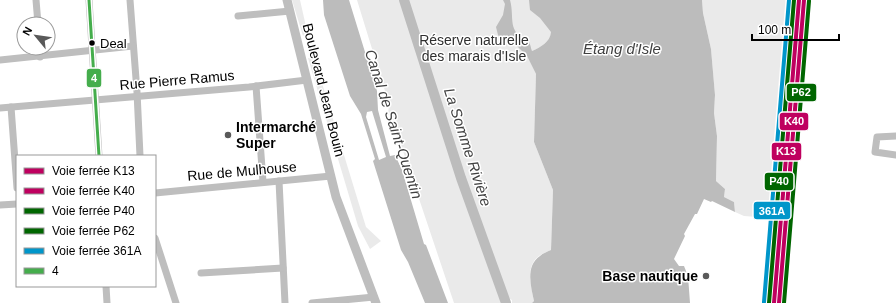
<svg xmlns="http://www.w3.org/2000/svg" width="896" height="303" font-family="Helvetica,sans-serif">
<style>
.green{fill:#eaeaea}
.water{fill:#bcbcbc;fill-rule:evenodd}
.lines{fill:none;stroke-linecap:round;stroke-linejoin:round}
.river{stroke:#bcbcbc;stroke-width:10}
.minor{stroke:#bebebe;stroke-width:7}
.tertiary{stroke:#bebebe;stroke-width:9}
.bus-1-casing{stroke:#fff;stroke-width:6}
.bus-1{stroke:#45ad4c;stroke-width:3}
.rail-1-casing{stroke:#fff;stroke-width:7}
.rail-2-casing{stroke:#fff;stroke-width:7}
.rail-3-casing{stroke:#fff;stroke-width:7}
.rail-4-casing{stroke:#fff;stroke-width:7}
.rail-5-casing{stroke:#fff;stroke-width:7}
.rail-1{stroke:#bf005f;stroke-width:4}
.rail-2{stroke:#bf005f;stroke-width:4}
.rail-3{stroke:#060;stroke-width:4}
.rail-4{stroke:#060;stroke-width:4}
.rail-5{stroke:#0096ca;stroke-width:4}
.bus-dot{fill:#000;stroke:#fff;stroke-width:1.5}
.poi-dot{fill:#595959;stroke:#fff;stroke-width:1.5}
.labels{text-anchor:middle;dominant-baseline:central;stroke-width:3;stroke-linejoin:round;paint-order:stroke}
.bus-label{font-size:13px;fill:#000;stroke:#fff;text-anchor:start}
.park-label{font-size:14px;fill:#2f2f2f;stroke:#fff}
.street-label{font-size:14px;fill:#000;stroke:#fff}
.poi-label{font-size:14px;font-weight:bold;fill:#000;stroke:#fff;text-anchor:start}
.water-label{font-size:15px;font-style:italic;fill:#404040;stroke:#fff}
.line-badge{stroke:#fff;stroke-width:1.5}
.badge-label{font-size:11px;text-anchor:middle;font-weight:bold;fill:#fff}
</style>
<rect width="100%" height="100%" fill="#fff"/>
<!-- green -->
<g class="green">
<path d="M292,0H300L307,31L303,36Z"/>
<path d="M357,0H596L551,32C550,42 541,47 532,51L531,47L524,53L527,56L536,74L534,142L553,190L551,250C547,252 543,253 539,256C525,266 531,287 534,301L532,303H512V300L503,295L505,297V300L502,303H454L403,151L392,119L388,114L389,104Z"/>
<path d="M702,0H791L773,218L744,216L735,212L734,202L724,197L725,189L716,181L717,136L714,113L715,95L711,49L703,13Z"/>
<path d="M314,57L366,227L381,241L370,249L358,226L308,58Z"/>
</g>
<!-- water -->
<g class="water">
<path d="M323,0H349L377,91L378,110L390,156L395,155L402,170L424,244L426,245L448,303H425L408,262L401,250L373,161L375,159L361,114L350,96L324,15ZM372,111L386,157L379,160L366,117L367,112Z"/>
<path d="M503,0H510C515,18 506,32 529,41L532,51C541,47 550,42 551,32L540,18L530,10L529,0H702L703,13L711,49L715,95L714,113L717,136L716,181L725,189L724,197L734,202L735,212L712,201L711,202L704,199L697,214H695L684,234L685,236L674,259L679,266H684L688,276L690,303H532L534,301C531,287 525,266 540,256C543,253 547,252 551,250L553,190L534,142L536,74L527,56L514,43L502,40L498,35L496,27L503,15L505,4Z"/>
</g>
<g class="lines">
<!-- river -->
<path class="river" d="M404,0L461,178L506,303"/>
<!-- minor -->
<g class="minor">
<path d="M36,0L38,24"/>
<path d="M89,0L99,156"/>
<path d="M130,0L137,92L140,156"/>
<path d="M238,16L290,11"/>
<path d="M40,48V57"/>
<path d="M0,60L133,46"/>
<path d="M256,86L263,182"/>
<path d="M11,107L17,188"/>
<path d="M0,108L249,87L307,80"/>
<path d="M896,136L877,137L875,152L896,155"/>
<path d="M279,181L285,303"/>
<path d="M155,193L331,176"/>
<path d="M0,205L17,204"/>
<path d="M155,238L176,303"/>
<path d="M201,273L283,268"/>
<path d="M106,286L107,303"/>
<path d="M312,303L374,297"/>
</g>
<!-- tertiary -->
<path class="tertiary" d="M287,0L336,197L376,303"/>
<defs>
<path id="bus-1" d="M89,0L99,156"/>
</defs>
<!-- bus-1 casing -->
<use href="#bus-1" class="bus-1-casing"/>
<!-- bus-1 -->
<use href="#bus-1" class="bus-1"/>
<defs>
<path id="rail-1" d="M774,303L799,0"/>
<path id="rail-2" d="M779,303L804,0"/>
<path id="rail-3" d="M769,303L794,0"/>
<path id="rail-4" d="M784,303L809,1"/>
<path id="rail-5" d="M764,302L789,0"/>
</defs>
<!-- rail-1 casing -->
<use href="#rail-1" class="rail-1-casing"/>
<!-- rail-2 casing -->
<use href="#rail-2" class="rail-2-casing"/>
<!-- rail-3 casing -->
<use href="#rail-3" class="rail-3-casing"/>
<!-- rail-4 casing -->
<use href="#rail-4" class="rail-4-casing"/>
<!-- rail-5 casing -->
<use href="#rail-5" class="rail-5-casing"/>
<!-- rail-1 -->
<use href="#rail-1" class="rail-1"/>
<!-- rail-2 -->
<use href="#rail-2" class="rail-2"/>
<!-- rail-3 -->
<use href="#rail-3" class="rail-3"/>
<!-- rail-4 -->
<use href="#rail-4" class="rail-4"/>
<!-- rail-5 -->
<use href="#rail-5" class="rail-5"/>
</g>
<!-- markers -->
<circle class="bus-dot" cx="92" cy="43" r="3.5"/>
<g class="poi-dot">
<circle cx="228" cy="135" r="4"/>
<circle cx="706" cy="276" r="4"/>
</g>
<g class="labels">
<!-- bus labels -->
<g class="bus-label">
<text x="100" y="43">Deal</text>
</g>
<!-- park labels -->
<g class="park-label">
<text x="474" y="40">Réserve naturelle<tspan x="474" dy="16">des marais d'Isle</tspan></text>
</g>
<!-- street labels -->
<g class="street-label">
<text transform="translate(177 80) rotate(-5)">Rue Pierre Ramus</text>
<text transform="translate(324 90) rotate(76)">Boulevard Jean Bouin</text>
<text transform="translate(242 171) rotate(-5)">Rue de Mulhouse</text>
</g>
<!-- poi labels -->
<g class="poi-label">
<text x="236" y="127">Intermarché<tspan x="236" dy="16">Super</tspan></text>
<text x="698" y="276" text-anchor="end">Base nautique</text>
</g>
<!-- water labels -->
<g class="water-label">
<text x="622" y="48">Étang d'Isle</text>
<text transform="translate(394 124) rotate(72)">Canal de Saint-Quentin</text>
<text transform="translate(468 147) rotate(72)">La Somme Rivière</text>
</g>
</g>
<g class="line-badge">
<rect x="86" y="68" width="16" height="20" rx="4" fill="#45ad4c"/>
<rect x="786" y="83" width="31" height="19" rx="4" fill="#060"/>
<rect x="779" y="112" width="30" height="19" rx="4" fill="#bf005f"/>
<rect x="771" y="142" width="31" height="19" rx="4" fill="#bf005f"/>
<rect x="764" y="172" width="30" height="19" rx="4" fill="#060"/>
<rect x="753" y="201" width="38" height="19" rx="4" fill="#0096ca"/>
</g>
<g class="badge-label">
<text x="94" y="82">4</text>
<text x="801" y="96">P62</text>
<text x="794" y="125">K40</text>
<text x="786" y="155">K13</text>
<text x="779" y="185">P40</text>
<text x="772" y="215">361A</text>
</g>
<!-- legend -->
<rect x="16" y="155" width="140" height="132" fill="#ffffff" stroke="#999999"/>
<rect x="24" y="168" width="20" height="6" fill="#bf005f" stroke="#999999"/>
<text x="52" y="175" font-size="12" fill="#000000">Voie ferrée K13</text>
<rect x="24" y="188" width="20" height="6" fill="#bf005f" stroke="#999999"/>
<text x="52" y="195" font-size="12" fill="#000000">Voie ferrée K40</text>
<rect x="24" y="208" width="20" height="6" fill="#006600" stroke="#999999"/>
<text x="52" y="215" font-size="12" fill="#000000">Voie ferrée P40</text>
<rect x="24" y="228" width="20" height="6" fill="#006600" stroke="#999999"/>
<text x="52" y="235" font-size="12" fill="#000000">Voie ferrée P62</text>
<rect x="24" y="248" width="20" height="6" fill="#0096ca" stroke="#999999"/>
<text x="52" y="255" font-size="12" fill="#000000">Voie ferrée 361A</text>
<rect x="24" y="268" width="20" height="6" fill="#45ad4c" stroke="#999999"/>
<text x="52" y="275" font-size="12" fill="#000000">4</text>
<!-- north arrow -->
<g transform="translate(36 36) rotate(299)"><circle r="19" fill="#ffffff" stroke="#999999"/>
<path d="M0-3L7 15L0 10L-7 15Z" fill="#595959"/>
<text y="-6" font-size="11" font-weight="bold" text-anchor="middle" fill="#000000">N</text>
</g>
<!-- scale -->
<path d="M752 34v6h87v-6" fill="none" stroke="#000000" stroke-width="2"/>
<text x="758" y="34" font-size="12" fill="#000000" stroke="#ffffff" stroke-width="3" paint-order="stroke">100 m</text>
</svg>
